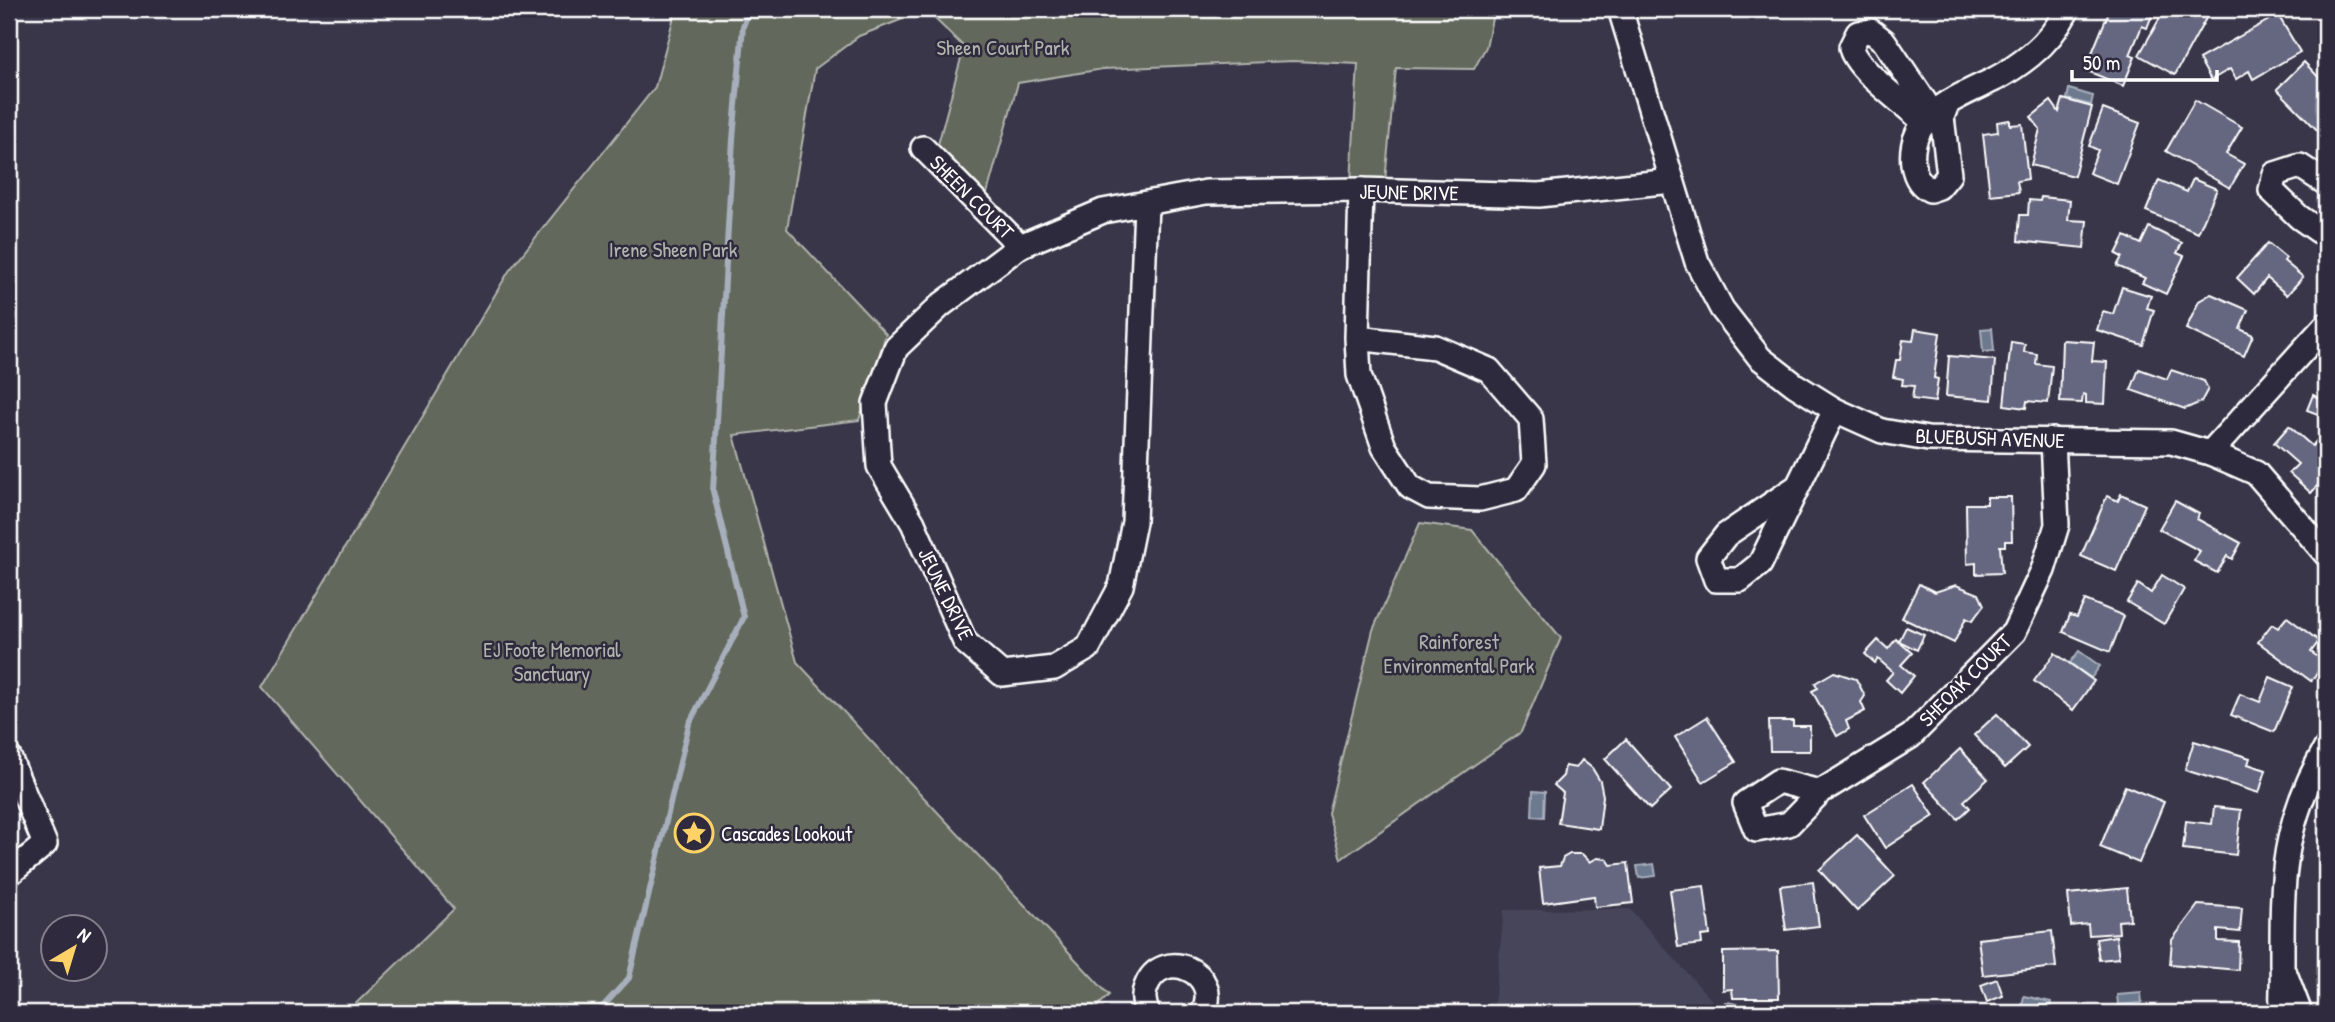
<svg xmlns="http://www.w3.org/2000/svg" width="2335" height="1022" font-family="'Patrick Hand',sans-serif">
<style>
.built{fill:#47445a}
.green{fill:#62685b;stroke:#b0b4ad;stroke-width:2}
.water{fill:#6d798f;stroke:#a7afbc;stroke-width:2}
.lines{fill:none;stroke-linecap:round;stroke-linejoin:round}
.stream{stroke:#a7afbc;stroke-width:6}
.building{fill:#656680;stroke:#fff;stroke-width:2}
.minor-casing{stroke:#fff;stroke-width:28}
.minor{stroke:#2f2a3d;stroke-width:23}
.labels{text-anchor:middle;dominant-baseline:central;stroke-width:5;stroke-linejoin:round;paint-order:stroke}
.park-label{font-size:21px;fill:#b0b4ad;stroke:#2f2a3d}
.street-label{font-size:21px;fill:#fff;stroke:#2f2a3d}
.poi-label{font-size:21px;fill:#fff;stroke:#2f2a3d;text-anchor:start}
</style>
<rect width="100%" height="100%" fill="#3a364a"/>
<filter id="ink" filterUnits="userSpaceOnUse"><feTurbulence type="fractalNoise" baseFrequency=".0143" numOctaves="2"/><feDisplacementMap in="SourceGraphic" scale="14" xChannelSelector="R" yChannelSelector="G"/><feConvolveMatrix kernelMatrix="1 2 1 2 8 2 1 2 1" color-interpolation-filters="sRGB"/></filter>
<g filter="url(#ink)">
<!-- built -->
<path class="built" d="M1630,909L1723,1013H1493L1504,910Z"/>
<!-- green -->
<g class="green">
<path d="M676,9H1494L1486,47L1474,69L1396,68L1385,181L1351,182L1358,64L1293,61L1103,69L1018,83L986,197L936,152L964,47L926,10L859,36L815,69L787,229L886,334L859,420L734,435L797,662L1109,995L1091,1013H346L454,909L262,687L509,271L655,87Z"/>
<path d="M1420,523L1472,530L1561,638L1521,732L1341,859L1328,813L1373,630Z"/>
</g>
<!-- water -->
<g class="water">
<path d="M2069,89L2093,96L2091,105L2067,99Z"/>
<path d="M1992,328L1994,351L1983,352L1981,329Z"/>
<path d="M2079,651L2100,666L2091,678L2070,663Z"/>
<path d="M1533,791L1545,792L1544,817L1532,816Z"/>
<path d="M1654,864L1656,876L1639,878L1637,866Z"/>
<path d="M2141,993L2142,1003L2118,1005L2117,995Z"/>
<path d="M2024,996L2051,1002L2049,1013L2021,1011Z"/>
<path d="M1726,1002C1735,1003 1743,1005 1747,1013H1725L1722,1006Z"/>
</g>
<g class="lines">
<!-- stream -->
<path class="stream" d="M597,1013L629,978L689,724L744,617L713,491L733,139L743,26L750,9"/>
</g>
<!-- building -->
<g class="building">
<path d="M2110,9L2154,10L2147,28L2142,26L2130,55L2135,57L2123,86L2085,70Z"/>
<path d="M2165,9L2187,11L2188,9H2211L2175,75L2139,55Z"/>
<path d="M2278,15L2300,52L2253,79L2249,71L2236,79L2230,69L2211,80L2199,59Z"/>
<path d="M2304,62L2326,85V139L2277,89Z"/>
<path d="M2063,99L2092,107L2074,176L2031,165L2040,129L2031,117L2051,101L2059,112Z"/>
<path d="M2195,100L2242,127L2226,154L2244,164L2230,188L2166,151Z"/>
<path d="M2103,109L2140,123L2117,184L2089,173L2098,150L2089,146Z"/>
<path d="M2010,120V125L2022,124L2028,179L2017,181L2019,192L1990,195L1983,134L1998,132L1997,122Z"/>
<path d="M2193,179L2217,189L2198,233L2146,211L2159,180L2187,192Z"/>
<path d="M2041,197L2070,200L2068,220L2087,221L2084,248L2018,241L2020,215H2028L2029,200L2040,201Z"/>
<path d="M2149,227L2182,243L2177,253L2184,256L2166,294L2142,283L2145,278L2117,266L2122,257L2116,254L2125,236L2141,244Z"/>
<path d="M2268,243L2286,258L2284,261L2303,277L2287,295L2267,278L2254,294L2237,278Z"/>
<path d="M2122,287L2151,296L2147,308L2154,310L2143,345L2097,330L2103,311L2113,314Z"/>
<path d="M2211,294L2248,310L2240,329L2253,335L2244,356L2186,329L2199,301Z"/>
<path d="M1915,329L1940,333L1934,378L1938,379L1935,402L1912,399L1914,386L1902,385L1903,379L1893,377L1896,360H1900L1903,340L1913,341Z"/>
<path d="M2062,340L2094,342L2092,361L2107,362L2105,404L2086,403V395L2083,394L2082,403L2060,402Z"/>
<path d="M2011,342L2025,344L2024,352L2037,354L2036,364L2052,366L2048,403L2027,401L2026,408L2004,405Z"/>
<path d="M1949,356L1995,360L1992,400L1946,396Z"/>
<path d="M2139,369L2167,379L2171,370L2204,381L2208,389L2201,402L2185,409L2131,390Z"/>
<path d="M2326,386V417L2307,410L2313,395L2321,399Z"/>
<path d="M2289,426L2312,446L2326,430V476L2311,493L2289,473L2298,464L2274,443Z"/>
<path d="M2121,494L2145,505L2116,571L2081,556L2107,496L2118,501Z"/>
<path d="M1987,497H2011L2012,541H2005V546H2000L2002,573L1976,574V563L1967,564L1966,504H1987Z"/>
<path d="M2175,501L2199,514L2197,519L2241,543L2232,559L2227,556L2217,573L2194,561L2200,551L2159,529Z"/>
<path d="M2162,575L2184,589L2164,624L2127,602L2138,584L2151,593Z"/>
<path d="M1919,584L1935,592L1956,585L1979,594L1984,605L1972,621L1966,618L1954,643L1902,618Z"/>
<path d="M2085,600L2124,616L2110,652L2063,632L2070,615L2077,617Z"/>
<path d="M2287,617L2319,641L2311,652L2325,662L2311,681L2258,642L2272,624L2278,628Z"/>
<path d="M1906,627L1924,635L1917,650L1899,641Z"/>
<path d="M1896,639L1912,653L1901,665L1914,676L1900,693L1886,680L1893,672L1878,659L1875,663L1865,654L1878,640L1888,649Z"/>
<path d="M2055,653L2094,681L2073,710L2034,681Z"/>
<path d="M1834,672L1856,679L1865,696L1861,702L1865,711L1846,721L1849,729L1837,736L1812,691L1818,688L1815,683Z"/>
<path d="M2270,677L2293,687L2274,732L2231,715L2240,694L2260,702Z"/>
<path d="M1997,714L2028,747L2005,768L1974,735Z"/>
<path d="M1707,717L1736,762L1703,782L1675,737Z"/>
<path d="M1769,721H1793V726H1810V751H1770Z"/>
<path d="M1626,739L1671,790L1650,809L1605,759Z"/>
<path d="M2194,741L2250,758L2248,764L2266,770L2259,793L2185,770Z"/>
<path d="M1960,749L1988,779L1964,801L1970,808L1958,819L1924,782Z"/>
<path d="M1582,760L1592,768L1600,781L1603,796L1599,829L1558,823L1563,793L1554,785L1563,776L1565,766L1576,768Z"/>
<path d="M1913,784L1934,816L1885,848L1864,815Z"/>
<path d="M2125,786L2164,802L2139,863L2100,847Z"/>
<path d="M2214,807L2241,810L2236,855L2183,849L2186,821L2212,824Z"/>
<path d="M1857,835L1895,876L1857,911L1819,870Z"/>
<path d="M1570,854H1582L1590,862L1597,858L1607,859L1611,865L1628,863L1633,903L1595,907L1594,896L1543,903L1539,868L1560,866L1563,858Z"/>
<path d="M1813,882L1819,926L1786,930L1780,886Z"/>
<path d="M1704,886L1710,935L1701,936L1702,944L1678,947L1670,890Z"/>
<path d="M2127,888L2130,920L2118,921L2119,933L2089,935L2088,924L2071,926L2068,894Z"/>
<path d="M2198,905L2242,908L2240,932L2218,930V941L2239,942L2238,970L2170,964L2172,940Z"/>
<path d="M2052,931L2056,967L1983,975L1978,939Z"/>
<path d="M2116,936L2119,958L2099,960L2096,939Z"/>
<path d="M1778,951L1779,998H1733L1732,989L1723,990V952Z"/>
<path d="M1997,979L2003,996L1987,1002L1981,985Z"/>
<path d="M2152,1007V1013H2107Z"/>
</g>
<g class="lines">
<defs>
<g id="minor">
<path d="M1620,9L1697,262L1722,309L1760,358L1795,385L1835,410L1882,431L1928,439L2171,442L2210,453L2256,473L2326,554"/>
<path d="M1947,104L1942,117L1949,175L1939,187L1930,190C1919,185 1915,176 1913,164C1907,114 1959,97 1995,79C2008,72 2020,64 2031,55C2046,43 2059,26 2068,9"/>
<path d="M1924,122C1908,107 1853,67 1851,47L1858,33L1871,31L1884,41L1941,126"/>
<path d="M923,148L1020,246"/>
<path d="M2326,183L2300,166L2275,174L2271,190L2299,217L2326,236"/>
<path d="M1146,204L1134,522L1121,586L1088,648L1054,668L1002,674L965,642L913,523L879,466L875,403L896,348L941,305L1020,246L1103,211L1206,192L1361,190L1539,195L1672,181"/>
<path d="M1357,338L1435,347L1489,370L1531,419L1534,464L1516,490L1480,499L1429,497L1410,487L1384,447L1359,375L1357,338L1361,190"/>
<path d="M2210,453L2326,325"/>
<path d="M1798,486L1726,535L1708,558L1716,580H1740L1760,564L1835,410"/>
<path d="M9,757L45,844L9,874"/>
<path d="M1820,792L1778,781L1745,803L1756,830L1789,824L1820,792L1911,736L2014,632L2043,570L2057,525L2053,440"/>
<path d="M2286,976L2300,1013"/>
<path d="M1148,1013C1144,1005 1142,996 1146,987C1161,945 1224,972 1203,1013"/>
<path d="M2282,1013C2281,997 2283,981 2282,965C2282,878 2281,826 2326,748"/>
</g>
</defs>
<!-- minor casing -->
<use href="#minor" class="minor-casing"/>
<!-- minor -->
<use href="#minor" class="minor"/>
</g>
</g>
<!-- icons -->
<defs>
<symbol id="sight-ring" viewBox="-11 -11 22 22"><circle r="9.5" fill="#2f2a3d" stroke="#ffd166" stroke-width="1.5"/><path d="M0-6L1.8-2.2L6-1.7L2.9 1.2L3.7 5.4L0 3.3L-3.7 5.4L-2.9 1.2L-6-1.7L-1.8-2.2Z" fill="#ffd166"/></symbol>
</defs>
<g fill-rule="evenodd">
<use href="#sight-ring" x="672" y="811" width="44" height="44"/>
</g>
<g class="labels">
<!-- park labels -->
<g class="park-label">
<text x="1003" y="47">Sheen Court Park</text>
<text x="673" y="249">Irene Sheen Park</text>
<text x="1459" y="641">Rainforest<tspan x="1459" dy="24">Environmental Park</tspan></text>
<text x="552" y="649">EJ Foote Memorial<tspan x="552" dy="24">Sanctuary</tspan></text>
</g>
<!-- street labels -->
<g class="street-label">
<text transform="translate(1409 192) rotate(1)">JEUNE DRIVE</text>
<text transform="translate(972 197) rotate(45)">SHEEN COURT</text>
<text transform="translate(1990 438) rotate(2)">BLUEBUSH AVENUE</text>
<text transform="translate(946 594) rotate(64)">JEUNE DRIVE</text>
<text transform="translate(1965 680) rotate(-45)">SHEOAK COURT</text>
</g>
<!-- poi labels -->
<g class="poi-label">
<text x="721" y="833">Cascades Lookout</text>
</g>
</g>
<!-- margin -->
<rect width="2335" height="1022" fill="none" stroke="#2f2a3d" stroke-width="35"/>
<rect x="18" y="18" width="2300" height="987" fill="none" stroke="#fff" stroke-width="2.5" filter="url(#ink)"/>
<!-- north arrow -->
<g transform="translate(74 948) rotate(38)"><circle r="33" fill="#2f2a3d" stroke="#827f8b" stroke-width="2"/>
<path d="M0-5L12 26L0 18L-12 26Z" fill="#ffd166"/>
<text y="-10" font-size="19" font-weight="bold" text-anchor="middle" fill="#ffffff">N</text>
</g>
<!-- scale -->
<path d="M2072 70v10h145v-10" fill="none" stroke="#ffffff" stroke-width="3.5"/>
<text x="2083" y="70" font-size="21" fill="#ffffff" stroke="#2f2a3d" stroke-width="5" paint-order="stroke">50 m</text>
</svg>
